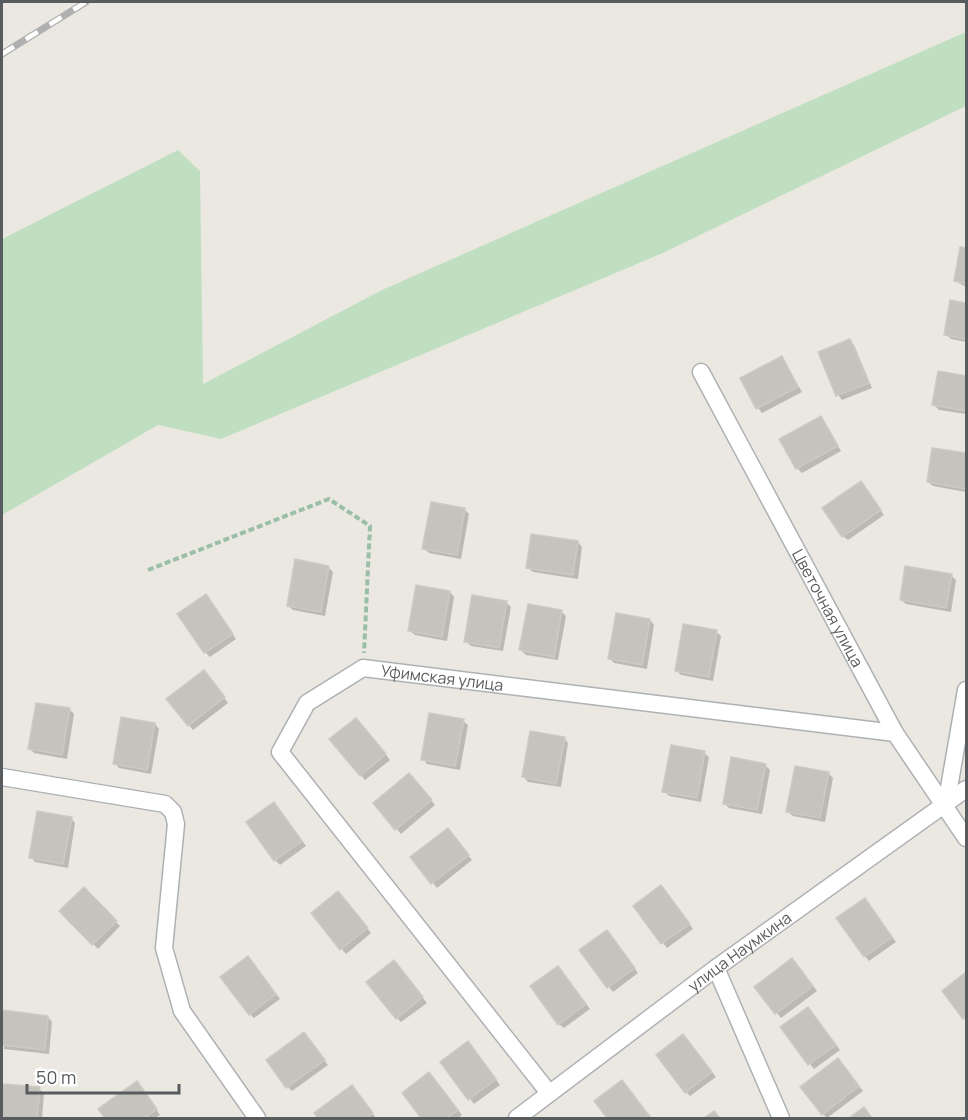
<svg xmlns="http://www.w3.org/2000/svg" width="968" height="1120" font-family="Manrope,sans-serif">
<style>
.green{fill:#c0dfc1}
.shadow{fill:#0003}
.building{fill:#c5c3bd;stroke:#cecac0;stroke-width:1.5}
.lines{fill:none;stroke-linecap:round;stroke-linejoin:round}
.street-casing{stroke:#aeb1b4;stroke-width:19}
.path{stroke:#9abfa6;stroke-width:4;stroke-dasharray:6 3;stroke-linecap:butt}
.street{stroke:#fff;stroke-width:16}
.rail-casing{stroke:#afb0b0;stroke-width:7}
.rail{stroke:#fff;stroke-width:4.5;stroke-dasharray:14;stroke-linecap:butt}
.labels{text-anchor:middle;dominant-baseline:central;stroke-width:6;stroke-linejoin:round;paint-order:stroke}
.street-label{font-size:16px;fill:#595c5f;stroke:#fff}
</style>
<rect width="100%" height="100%" fill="#eae8e1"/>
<!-- green -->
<path class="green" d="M966,32V106L663,253L221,439L158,425L2,515V239L178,150L200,171L203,384L382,290Z"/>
<!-- shadow -->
<g class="shadow">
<path d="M961,249L966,250V287L955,281Z"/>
<path d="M951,302L966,305V342L951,339L946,334Z"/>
<path d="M850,341L854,345L872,388L842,400L838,395Z"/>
<path d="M782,358L802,392L762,413L758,408Z"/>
<path d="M939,373L966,377V414L939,410L934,405Z"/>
<path d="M820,418L841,451L802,473L797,468Z"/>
<path d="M933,450L966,455V492L933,486L928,482Z"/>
<path d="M861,483L884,515L848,540L843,536Z"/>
<path d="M464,509L469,514L461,559L429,553L424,548Z"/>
<path d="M578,542L582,547L578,579L533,572L528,568Z"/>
<path d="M328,567L333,572L325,616L293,610L288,606Z"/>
<path d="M951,575L956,580L951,612L906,604L901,600Z"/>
<path d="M450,592L454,597L447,641L415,635L410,631Z"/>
<path d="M210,601L236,639L210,657L205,652Z"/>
<path d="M506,602L511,607L503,651L471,646L466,641Z"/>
<path d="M561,611L566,616L558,660L526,655L521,650Z"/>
<path d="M650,620L654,625L647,669L614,663L610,659Z"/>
<path d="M716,632L721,636L713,681L681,675L676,670Z"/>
<path d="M208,677L228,703L193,730L189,725Z"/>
<path d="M37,704L70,710L74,714L67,759L34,753L30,749Z"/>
<path d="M463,721L468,725L460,770L427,764L423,759Z"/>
<path d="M155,724L159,729L151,774L119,768L115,763Z"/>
<path d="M361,724L390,760L365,780L361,775Z"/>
<path d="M564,738L568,743L561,787L528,782L524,777Z"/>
<path d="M704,753L709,757L701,802L669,796L664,791Z"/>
<path d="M765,765L770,770L762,814L729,808L725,804Z"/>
<path d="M828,773L833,778L825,822L793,816L788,812Z"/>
<path d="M414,780L435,805L401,834L375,803Z"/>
<path d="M279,809L306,846L280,865L275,860Z"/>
<path d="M71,818L75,823L68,868L35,862L31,857Z"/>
<path d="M452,834L472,860L437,888L412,857Z"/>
<path d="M84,889L120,926L98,949L61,911Z"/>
<path d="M666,892L693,929L667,948L635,906Z"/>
<path d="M342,898L371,933L346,954L313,913Z"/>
<path d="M869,905L896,942L869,961L865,956Z"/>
<path d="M611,936L638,973L613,992L581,951Z"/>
<path d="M252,962L280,999L254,1018L250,1014Z"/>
<path d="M796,964L817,991L781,1018L756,987Z"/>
<path d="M398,967L427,1003L401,1022L397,1018Z"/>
<path d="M558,968L590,1009L564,1028L559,1024Z"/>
<path d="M966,974V1020L944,991Z"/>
<path d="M3,1012L48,1017L52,1022L49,1054L4,1049Z"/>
<path d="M812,1013L840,1050L814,1069L782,1028Z"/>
<path d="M304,1034L328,1065L292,1091L288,1087Z"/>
<path d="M688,1040L716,1077L690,1096L686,1092Z"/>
<path d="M473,1048L500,1085L474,1104L442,1062Z"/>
<path d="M843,1065L863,1091L827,1118L823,1114Z"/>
<path d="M434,1079L462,1115L458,1118H423L404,1093Z"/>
<path d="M2,1086L39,1089L44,1093L42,1118H2Z"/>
<path d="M626,1087L651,1118H609L596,1102Z"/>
<path d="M141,1088L160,1115L155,1118H107L100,1109Z"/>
<path d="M357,1092L376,1118H319L316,1114Z"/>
</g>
<!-- building -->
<g class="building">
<path d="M960,247L966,248V284L954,281Z"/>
<path d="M950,300L966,303V339L944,335Z"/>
<path d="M850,339L869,383L836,396L818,352Z"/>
<path d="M782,356L798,387L756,409L740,378Z"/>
<path d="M938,371L966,376V411L932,405Z"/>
<path d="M821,416L838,446L796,469L779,439Z"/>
<path d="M932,448L966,453V489L927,482Z"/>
<path d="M861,481L881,510L842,537L822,508Z"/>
<path d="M431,502L465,508L457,555L422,549Z"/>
<path d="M531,534L578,541L573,575L526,568Z"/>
<path d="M295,559L329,566L321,612L287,606Z"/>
<path d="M905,566L952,574L946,608L900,600Z"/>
<path d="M416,585L450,591L442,637L408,631Z"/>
<path d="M206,594L233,634L204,653L177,614Z"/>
<path d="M472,595L507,601L499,648L464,642Z"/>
<path d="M528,604L562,610L554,657L519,650Z"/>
<path d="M616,613L650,619L642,665L608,659Z"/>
<path d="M683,624L717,630L709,677L675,671Z"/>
<path d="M204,670L225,697L188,726L166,699Z"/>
<path d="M36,703L70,708L62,755L28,749Z"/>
<path d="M429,713L464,719L455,766L421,760Z"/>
<path d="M121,717L155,723L147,770L113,764Z"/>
<path d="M356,718L386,754L360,776L329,739Z"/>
<path d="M530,731L565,737L556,784L522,777Z"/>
<path d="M671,745L705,751L697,798L662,792Z"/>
<path d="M731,757L766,764L757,810L723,804Z"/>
<path d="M795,766L829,772L820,818L786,812Z"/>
<path d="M409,773L432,800L395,830L373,803Z"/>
<path d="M274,802L302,841L274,861L246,822Z"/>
<path d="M37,811L72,817L63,864L29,858Z"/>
<path d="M448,828L469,855L431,884L410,857Z"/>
<path d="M661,885L690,924L661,944L633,906Z"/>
<path d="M84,887L117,921L92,945L59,911Z"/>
<path d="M338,891L368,928L340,950L311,913Z"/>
<path d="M865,898L892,937L864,957L836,918Z"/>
<path d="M607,930L635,968L607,988L579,950Z"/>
<path d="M248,956L276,994L249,1015L220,977Z"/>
<path d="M792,958L813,986L775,1014L754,987Z"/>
<path d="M394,960L423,997L396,1019L366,982Z"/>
<path d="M558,966L586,1004L558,1025L530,986Z"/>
<path d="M966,972V1016L963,1019L942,991Z"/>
<path d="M808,1007L836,1045L808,1065L780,1027Z"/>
<path d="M2,1010L48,1016L45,1050L2,1045Z"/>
<path d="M304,1032L325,1060L286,1088L266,1060Z"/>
<path d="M683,1034L712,1072L685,1093L656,1055Z"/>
<path d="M468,1041L496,1079L468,1100L440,1062Z"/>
<path d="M838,1058L859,1086L822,1115L800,1087Z"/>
<path d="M429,1072L458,1110L447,1118H421L402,1093Z"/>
<path d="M622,1080L651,1118H607L594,1101Z"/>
<path d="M137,1081L157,1109L144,1118H105L98,1109Z"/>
<path d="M2,1084L40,1087L37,1118H2Z"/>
<path d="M352,1085L373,1113L366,1118H318L314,1113Z"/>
<path d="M864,1107L872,1118H849Z"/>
<path d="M714,1111L720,1118H704Z"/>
</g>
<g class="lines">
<defs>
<g id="street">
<path id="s1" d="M701,372L895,733L966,838"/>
<path d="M2,777L165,804L173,812L176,824L164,948L182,1011L257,1118"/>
<path d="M946,805L966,690"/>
<path d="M716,968L781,1118"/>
<path id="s2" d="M549,1093L280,752L307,703L363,668L895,733"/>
<path id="s3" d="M517,1118L716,968L966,789"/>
</g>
</defs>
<!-- street casing -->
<use href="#street" class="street-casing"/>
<!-- path -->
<path class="path" d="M148,570L329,499L370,526L364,653"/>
<!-- street -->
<use href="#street" class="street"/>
<defs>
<path id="rail" d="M2,54L86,2"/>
</defs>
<!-- rail casing -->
<use href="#rail" class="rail-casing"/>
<!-- rail -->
<use href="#rail" class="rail"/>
</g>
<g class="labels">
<!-- street labels -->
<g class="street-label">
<text stroke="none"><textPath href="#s1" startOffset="268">Цветочная улица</textPath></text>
<text stroke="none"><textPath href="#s2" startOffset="636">Уфимская улица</textPath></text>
<text stroke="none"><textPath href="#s3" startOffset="278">улица Наумкина</textPath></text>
</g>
</g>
<!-- border -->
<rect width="968" height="1120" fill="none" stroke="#595c5f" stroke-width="6"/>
<!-- scale -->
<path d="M27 1084v9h152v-9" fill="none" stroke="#595c5f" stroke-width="3"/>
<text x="36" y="1084" font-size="18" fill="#595c5f" stroke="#ffffff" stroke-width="4.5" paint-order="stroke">50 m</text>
</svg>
